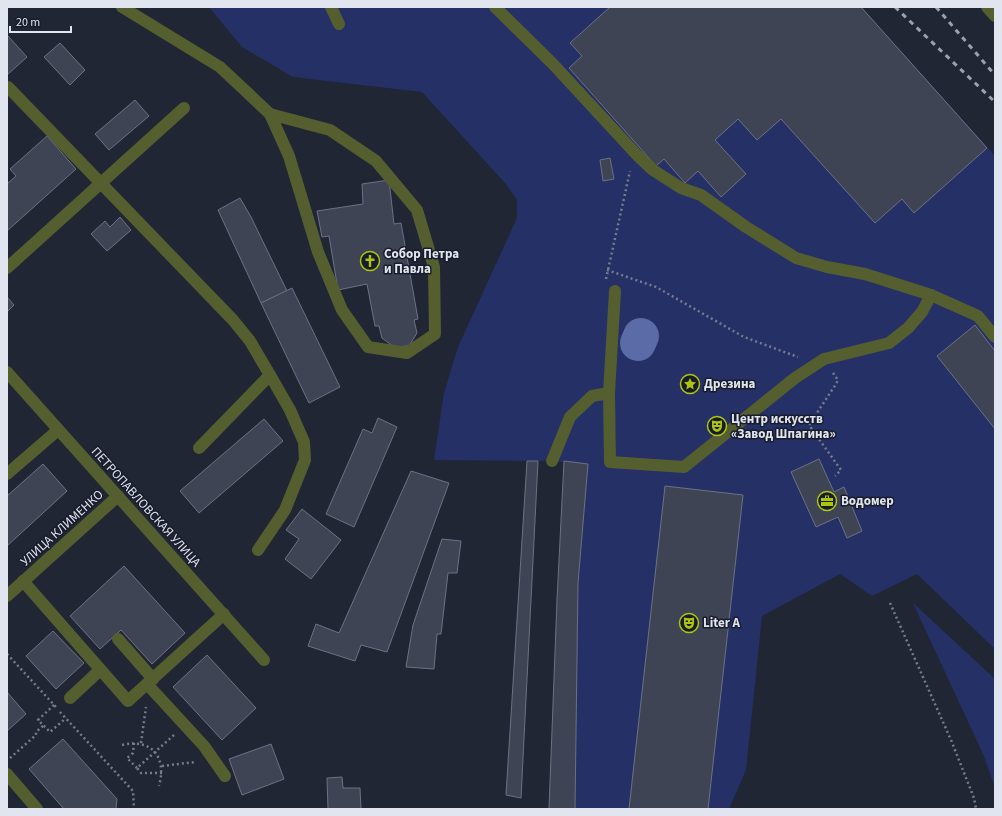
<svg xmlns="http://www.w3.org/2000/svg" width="1002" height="816" font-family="'Source Sans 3',sans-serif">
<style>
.green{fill:#253067}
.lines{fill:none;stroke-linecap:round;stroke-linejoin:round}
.river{stroke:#5a6ba8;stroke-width:36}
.building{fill:#3f4455;stroke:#6c7284}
.path{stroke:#787c89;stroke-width:2.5;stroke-dasharray:2 3;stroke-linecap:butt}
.minor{stroke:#555e2e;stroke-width:12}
.rail{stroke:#9ca1ac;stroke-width:3;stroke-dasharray:5 5;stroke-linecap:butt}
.labels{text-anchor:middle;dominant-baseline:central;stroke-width:3;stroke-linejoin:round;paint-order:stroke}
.poi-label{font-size:13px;font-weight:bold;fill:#e1e5ef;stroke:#181c2b;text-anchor:start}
.street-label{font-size:13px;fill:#e1e5ef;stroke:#181c2b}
</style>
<rect width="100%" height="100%" fill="#212635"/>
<!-- green -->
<g class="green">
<path d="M209,7H861L995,156V649L917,574L872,596L840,574L762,616L746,770L729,809H575L578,583L588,464L552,461L434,460L444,393L458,347L517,218V200L505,183L422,92L293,77L242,47Z"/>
<path d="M913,603L995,679V788L984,756Z"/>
</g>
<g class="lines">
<!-- river -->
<path class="river" d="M638,343L641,336"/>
</g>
<!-- building -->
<g class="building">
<path d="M610,7H861L987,148L914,213L902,199L875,223L781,119L757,140L738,119L715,140L746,174L721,197L698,171L685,183L664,159L656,166L569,68L582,56L570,43Z"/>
<path d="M7,35L27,57L7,75Z"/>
<path d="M60,43L85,70L70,85L44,57Z"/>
<path d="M135,100L149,116L109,150L95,134Z"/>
<path d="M47,136L76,169L7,231V184L16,176L10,169Z"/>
<path d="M610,158L614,179L603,181L600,160Z"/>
<path d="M389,180L394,224L401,223L418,319L414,320L417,333L409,346L394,347L382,338L379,326H375L367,284L338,290L329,236L322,237L317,211L363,204L362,184Z"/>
<path d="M240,198L251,217L287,291L261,303L218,210Z"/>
<path d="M120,217L131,230L107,251L91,234L105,221L110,227Z"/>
<path d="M292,288L340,387L309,403L261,303Z"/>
<path d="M7,297L14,305L7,312Z"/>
<path d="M975,325L995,351V429L937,356Z"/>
<path d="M378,418L397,427L354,527L326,514L363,429L372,433Z"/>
<path d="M264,419L283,441L199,513L180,491Z"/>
<path d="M819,459L834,492L844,487L862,531L847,538L838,517L816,527L791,472Z"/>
<path d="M527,461H538L521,798L506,795Z"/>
<path d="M564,461L588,464L578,583L575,809H549L557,600Z"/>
<path d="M43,464L67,491L7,546V496Z"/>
<path d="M411,471L449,483L387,652L361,645L355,661L308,646L316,624L339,633Z"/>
<path d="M665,486L743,495L708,809H629Z"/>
<path d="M302,509L341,540L311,579L285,559L299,539L286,530Z"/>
<path d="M442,539L461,541L457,573H448L441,634H437L434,669L406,667L413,625Z"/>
<path d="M124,566L185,633L152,664L121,630L100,649L70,616Z"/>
<path d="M53,631L84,663L56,689L26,656Z"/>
<path d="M207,655L256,708L222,740L173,687Z"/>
<path d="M7,692L26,714L7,731Z"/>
<path d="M63,739L117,799L116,809H64L29,769Z"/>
<path d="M271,744L284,779L242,795L229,759Z"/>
<path d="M342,777L343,788H360L361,809H328L327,778Z"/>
</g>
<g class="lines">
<!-- path -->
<g class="path">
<path d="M607,270L656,287L744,337L798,357"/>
<path d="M606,279L630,171"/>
<path d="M833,373L838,380L836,384L809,425L841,470L835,476"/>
<path d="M890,603L951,740L974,798L976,809"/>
<path d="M7,654L56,707"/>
<path d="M54,705L38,720L50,732L66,718"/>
<path d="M60,712L133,791L134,809"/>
<path d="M134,743L133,753L127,758L137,768"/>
<path d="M141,743L146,707"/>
<path d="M122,745C152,738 167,757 159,786"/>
<path d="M10,758L36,735V732L44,725"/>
<path d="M162,766L195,762"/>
<path d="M162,773H141L137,768L174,735"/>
</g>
<!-- minor -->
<g class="minor">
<path d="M122,7L220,67L270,114"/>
<path d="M331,7L339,24"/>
<path d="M495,7L553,64L637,155L653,170L681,188L701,195L746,227L796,258L827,267L865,274L931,295L978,316L995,337"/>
<path d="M987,7L995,16"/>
<path d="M8,87L233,320L250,341L270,375L290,410L304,442L305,460L285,510L258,550"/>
<path d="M270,114L330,130L376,161L417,210L434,267L435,334L407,353L368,347L342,310L318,252L289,156Z"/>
<path d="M7,268L184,108"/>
<path d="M615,291L609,393L610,462L684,467L795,378L824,359L889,343L908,328L922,312L931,295"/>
<path d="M7,372L264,660"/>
<path d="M199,448L270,375"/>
<path d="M552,461L570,417L592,396L609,393"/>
<path d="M7,474L58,430"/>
<path d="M23,581L128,701L224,614"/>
<path d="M7,596L118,496"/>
<path d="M118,639L153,679"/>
<path d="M147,684L204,746L225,776"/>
<path d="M70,698L100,670"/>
<path d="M7,774L37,809"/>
</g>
<!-- rail -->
<g class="rail">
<path d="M895,7L995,102"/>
<path d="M936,7L995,75"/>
</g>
</g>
<!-- icons -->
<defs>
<symbol id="church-ring" viewBox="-11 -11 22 22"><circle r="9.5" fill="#181c2b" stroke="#adc60d" stroke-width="1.5"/><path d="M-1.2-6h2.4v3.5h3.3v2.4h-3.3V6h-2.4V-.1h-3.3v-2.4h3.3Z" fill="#adc60d"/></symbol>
<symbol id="sight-ring" viewBox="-11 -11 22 22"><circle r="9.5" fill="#181c2b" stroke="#adc60d" stroke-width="1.5"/><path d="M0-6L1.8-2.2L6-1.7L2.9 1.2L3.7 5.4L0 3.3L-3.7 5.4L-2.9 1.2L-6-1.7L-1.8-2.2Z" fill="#adc60d"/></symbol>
<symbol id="theatre-ring" viewBox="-11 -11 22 22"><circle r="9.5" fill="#181c2b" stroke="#adc60d" stroke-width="1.5"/><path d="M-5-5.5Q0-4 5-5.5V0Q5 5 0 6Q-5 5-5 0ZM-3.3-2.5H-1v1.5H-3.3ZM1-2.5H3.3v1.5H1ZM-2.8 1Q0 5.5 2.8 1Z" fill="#adc60d"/></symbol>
<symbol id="office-ring" viewBox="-11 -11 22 22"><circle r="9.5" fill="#181c2b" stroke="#adc60d" stroke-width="1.5"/><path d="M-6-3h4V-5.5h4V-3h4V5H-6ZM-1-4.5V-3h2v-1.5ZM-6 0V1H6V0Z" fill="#adc60d"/></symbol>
</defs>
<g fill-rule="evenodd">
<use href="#church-ring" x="359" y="250" width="22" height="22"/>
<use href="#sight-ring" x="679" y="373" width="22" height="22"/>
<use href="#theatre-ring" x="706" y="415" width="22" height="22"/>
<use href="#office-ring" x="816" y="490" width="22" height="22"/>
<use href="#theatre-ring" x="678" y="612" width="22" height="22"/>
</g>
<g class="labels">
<!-- poi labels -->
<g class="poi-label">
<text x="384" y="254">Собор Петра<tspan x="384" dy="15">и Павла</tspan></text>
<text x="704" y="384">Дрезина</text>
<text x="731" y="419">Центр искусств<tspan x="731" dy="15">«Завод Шпагина»</tspan></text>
<text x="841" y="501">Водомер</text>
<text x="703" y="623">Liter A</text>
</g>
<!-- street labels -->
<g class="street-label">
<text transform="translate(146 507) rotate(48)">ПЕТРОПАВЛОВСКАЯ УЛИЦА</text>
<text transform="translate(62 528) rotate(-42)">УЛИЦА КЛИМЕНКО</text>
</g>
</g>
<!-- border -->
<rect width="1002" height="816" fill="none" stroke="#e1e5ef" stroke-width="16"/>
<!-- scale -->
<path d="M10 26v6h61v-6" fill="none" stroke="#e1e5ef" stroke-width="2"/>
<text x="16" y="26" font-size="12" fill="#e1e5ef" stroke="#181c2b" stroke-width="3" paint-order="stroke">20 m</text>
</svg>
